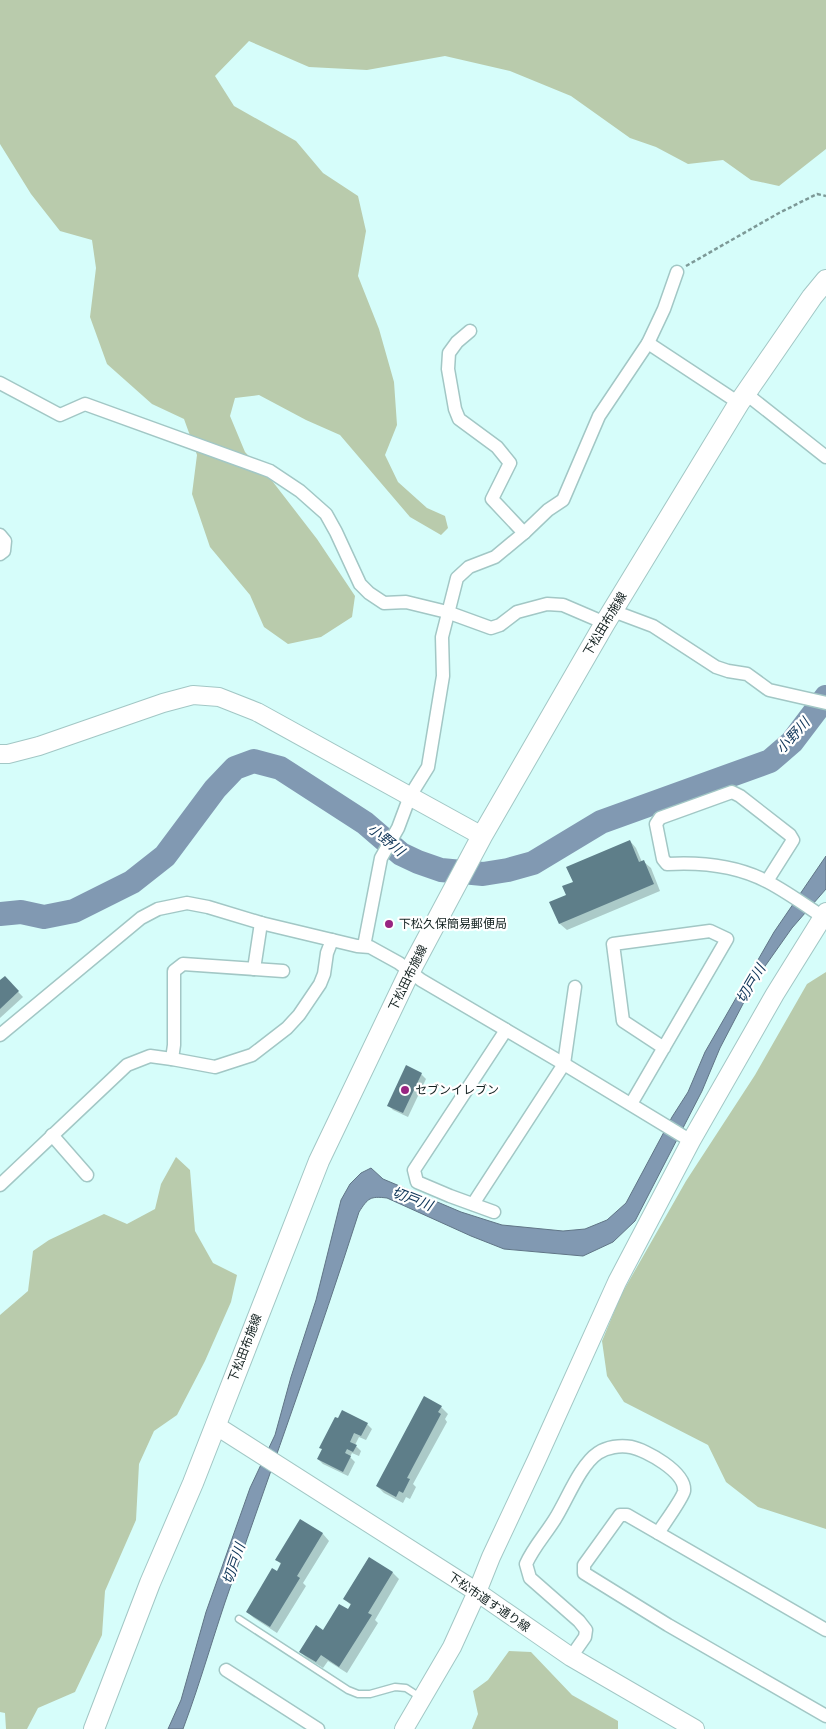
<svg xmlns="http://www.w3.org/2000/svg" width="826" height="1729" font-family="'Nunito Sans','Noto Sans JP',sans-serif">
<style>
.forest{fill:#b9cbac}
.water{fill:#8199b2;stroke:#607586}
.shadow{fill:#0003}
.lines{fill:none;stroke-linecap:round;stroke-linejoin:round}
.river{stroke:#8199b2;stroke-width:24}
.building{fill:#5e7e89}
.lane-casing{stroke:#a2c7c5;stroke-width:9}
.street-casing{stroke:#a2c7c5;stroke-width:15}
.secondary-casing{stroke:#a2c7c5;stroke-width:20}
.primary-casing{stroke:#a2c7c5;stroke-width:22}
.path{stroke:#7d9997;stroke-width:2.5;stroke-dasharray:4 2.5;stroke-linecap:butt}
.lane{stroke:#fff;stroke-width:6}
.street{stroke:#fff;stroke-width:12}
.secondary{stroke:#fff;stroke-width:18}
.primary{stroke:#fff;stroke-width:20}
.poi-dot{fill:#982581;stroke:#fff;stroke-width:2}
.labels{text-anchor:middle;dominant-baseline:central;stroke-width:4.5;stroke-linejoin:round;paint-order:stroke}
.street-label{font-size:12px;fill:#132120;stroke:#fff}
.poi-label{font-size:12px;fill:#132120;stroke:#fff;text-anchor:start}
.water-label{font-size:14px;font-style:italic;fill:#0d3457;stroke:#fff}
</style>
<rect width="100%" height="100%" fill="#d6fdfa"/>
<!-- forest -->
<g class="forest">
<path d="M0,0H826V149L779,186L751,180L723,160L688,164L656,147L630,138L571,96L510,71L445,56L367,70L309,67L249,41L215,76L234,106L296,141L323,173L358,196L366,231L358,276L379,329L394,382L397,425L385,455L398,482L427,508L445,516L448,528L441,535L410,517L340,435L306,420L259,395L235,398L230,416L245,452L273,482L317,539L355,596L352,617L321,637L288,644L264,627L250,595L210,547L192,494L197,455L184,419L152,404L107,364L90,317L96,268L92,240L60,231L31,194L0,144Z"/>
<path d="M826,972V1529L758,1507L726,1482L708,1445L624,1402L607,1376L602,1341L621,1295L686,1181L755,1075L807,984Z"/>
<path d="M176,1157L190,1170L195,1231L213,1263L237,1275L231,1302L205,1361L177,1415L154,1431L139,1464L136,1520L105,1591L102,1635L75,1692L38,1708L27,1729H6L5,1713L0,1712V1315L28,1291L33,1251L49,1240L104,1214L127,1224L155,1209L161,1184Z"/>
<path d="M509,1651L531,1652L572,1695L618,1721V1729H472L478,1714L473,1691L488,1680Z"/>
</g>
<!-- water -->
<path class="water" d="M826,856V889L792,928L756,979L720,1048L702,1091L635,1221L613,1242L583,1256L504,1249L471,1236L387,1198C370,1196 368,1198 359,1212C319,1337 274,1461 231,1585C214,1633 201,1681 183,1729H168L181,1700L206,1612L250,1488L275,1435L291,1377L316,1300L341,1200L350,1184L361,1173L371,1168L383,1179L461,1212L502,1225L563,1231L585,1229L607,1220L626,1203L672,1117L688,1092L705,1052L774,932Z"/>
<!-- shadow -->
<g class="shadow">
<path d="M630,841L636,848L642,862H644L651,868L660,891L567,930L560,924L568,896L574,882Z"/>
<path d="M5,978L23,997L0,1018V982Z"/>
<path d="M421,1074L426,1079L408,1117L393,1110L388,1105Z"/>
<path d="M441,1407L448,1414L445,1419L447,1422L413,1484L416,1487L410,1499L406,1497L403,1503L384,1493L377,1486Z"/>
<path d="M367,1424L372,1429L366,1440L359,1437L355,1445L361,1451L359,1456L352,1453L350,1457L355,1462L348,1476L323,1464L318,1459L323,1450Z"/>
<path d="M301,1521L323,1534L329,1541L303,1583L306,1586L277,1633L254,1618L247,1612L282,1565L277,1560Z"/>
<path d="M369,1558L393,1573L399,1579L375,1620L378,1623L347,1673L328,1661L323,1668L307,1658L300,1652L348,1611L351,1605L344,1599Z"/>
</g>
<g class="lines">
<!-- river -->
<path class="river" d="M0,914L21,912L44,917L74,911L132,882L165,856L215,789L235,768L254,761L280,768L365,823L401,854L418,862L441,870L483,874L508,870L533,863L601,822L770,761L792,742L826,697"/>
</g>
<!-- building -->
<g class="building">
<path d="M630,840L639,862L644,860L654,884L559,924L549,902L566,895L562,886L573,882L566,867Z"/>
<path d="M5,976L19,991L0,1009V980Z"/>
<path d="M406,1065L422,1073L403,1113L387,1106Z"/>
<path d="M424,1396L442,1406L438,1412L441,1414L407,1478L410,1479L403,1493L399,1491L396,1497L376,1486Z"/>
<path d="M342,1410L368,1423L361,1436L354,1433L350,1442L357,1445L353,1452L347,1449L345,1453L351,1456L343,1472L317,1459L322,1449L319,1448L335,1417L338,1418Z"/>
<path d="M300,1519L323,1533L297,1576L300,1578L270,1627L246,1612L272,1568L277,1571L281,1563L275,1560Z"/>
<path d="M369,1557L393,1572L368,1613L372,1615L339,1667L321,1655L316,1662L299,1652L316,1625L323,1630L339,1604L348,1609L351,1604L343,1599Z"/>
</g>
<g class="lines">
<defs>
<path id="lane" d="M239,1619L348,1690L358,1694H370L395,1687L406,1688L420,1697"/>
<g id="street">
<path d="M470,331L457,342L449,353L448,369L455,409L459,419L497,447L510,463L492,499L524,533"/>
<path d="M648,343L739,403"/>
<path d="M0,383L60,415L85,404L270,471L300,491L326,514L336,532L360,584L369,593L384,603L406,602L447,612L491,628L500,625L517,612L547,604L563,605L605,623"/>
<path d="M745,393L826,457"/>
<path d="M0,535L5,541L4,551L0,554"/>
<path d="M613,611L653,626L716,667L728,671L747,674L769,690L826,703"/>
<path d="M767,881L793,840L790,835L740,796L732,792L660,818L656,824L663,859L667,864C701,862 738,866 768,882C787,892 805,905 823,917"/>
<path d="M364,946L381,858L398,828L410,796L428,767L443,676L442,637L457,578L469,567L495,557L524,533L548,510L563,500L599,416L648,343L664,309L677,272"/>
<path d="M254,969L261,923"/>
<path d="M0,1035L141,918L158,909L187,903L208,907L261,923L332,940L357,946L370,947L399,963L421,980L564,1064L691,1141"/>
<path d="M172,1059L174,1045V971L183,964L283,971"/>
<path d="M631,1104L727,939L710,931L613,944L623,1021L664,1048"/>
<path d="M52,1135L87,1175"/>
<path d="M0,1185L127,1065L150,1056L172,1059L215,1067L252,1055L287,1028L299,1015L320,984L324,974L327,953L332,940"/>
<path d="M473,1204L564,1064L575,987"/>
<path d="M494,1212L450,1196L417,1182L414,1170L506,1030"/>
<path d="M826,1630L627,1515H620L584,1565V1573L668,1625L826,1716"/>
<path d="M571,1657L585,1637L586,1630L579,1621L530,1578L526,1564C533,1548 545,1535 555,1519C567,1500 580,1465 598,1453C607,1447 620,1445 631,1447C646,1450 686,1472 684,1491C683,1498 663,1525 658,1533"/>
<path d="M226,1670L318,1729"/>
</g>
<g id="secondary">
<path d="M0,754H8L39,746L163,703L193,695L219,697L257,712L482,836"/>
<path d="M215,1425L477,1592L571,1657L695,1729"/>
<path d="M404,1729L452,1647L477,1592L491,1557L537,1459L617,1282L691,1141L775,994L826,912"/>
</g>
<path id="primary" d="M94,1729L150,1583L193,1483L319,1161L410,971L482,836L605,623L739,403L812,297L826,280"/>
</defs>
<!-- lane casing -->
<use href="#lane" class="lane-casing"/>
<!-- street casing -->
<use href="#street" class="street-casing"/>
<!-- secondary casing -->
<use href="#secondary" class="secondary-casing"/>
<!-- primary casing -->
<use href="#primary" class="primary-casing"/>
<!-- path -->
<path class="path" d="M686,266L779,213L817,194L826,196"/>
<!-- lane -->
<use href="#lane" class="lane"/>
<!-- street -->
<use href="#street" class="street"/>
<!-- secondary -->
<use href="#secondary" class="secondary"/>
<!-- primary -->
<use href="#primary" class="primary"/>
</g>
<!-- markers -->
<g class="poi-dot">
<circle cx="389" cy="924" r="5"/>
<circle cx="405" cy="1090" r="5"/>
</g>
<g class="labels">
<!-- street labels -->
<g class="street-label">
<text transform="translate(605 624) rotate(-59)">下松田布施線</text>
<text transform="translate(408 978) rotate(-64)">下松田布施線</text>
<text transform="translate(245 1348) rotate(-69)">下松田布施線</text>
<text transform="translate(489 1602) rotate(34)">下松市道す通り線</text>
</g>
<!-- poi labels -->
<g class="poi-label">
<text x="399" y="924">下松久保簡易郵便局</text>
<text x="415" y="1090">セブンイレブン</text>
</g>
<!-- water labels -->
<g class="water-label">
<text transform="translate(793 736) rotate(-48)">小野川</text>
<text transform="translate(386 840) rotate(39)">小野川</text>
<text transform="translate(751 984) rotate(-59)">切戸川</text>
<text transform="translate(412 1199) rotate(21)">切戸川</text>
<text transform="translate(234 1564) rotate(-71)">切戸川</text>
</g>
</g>
</svg>
